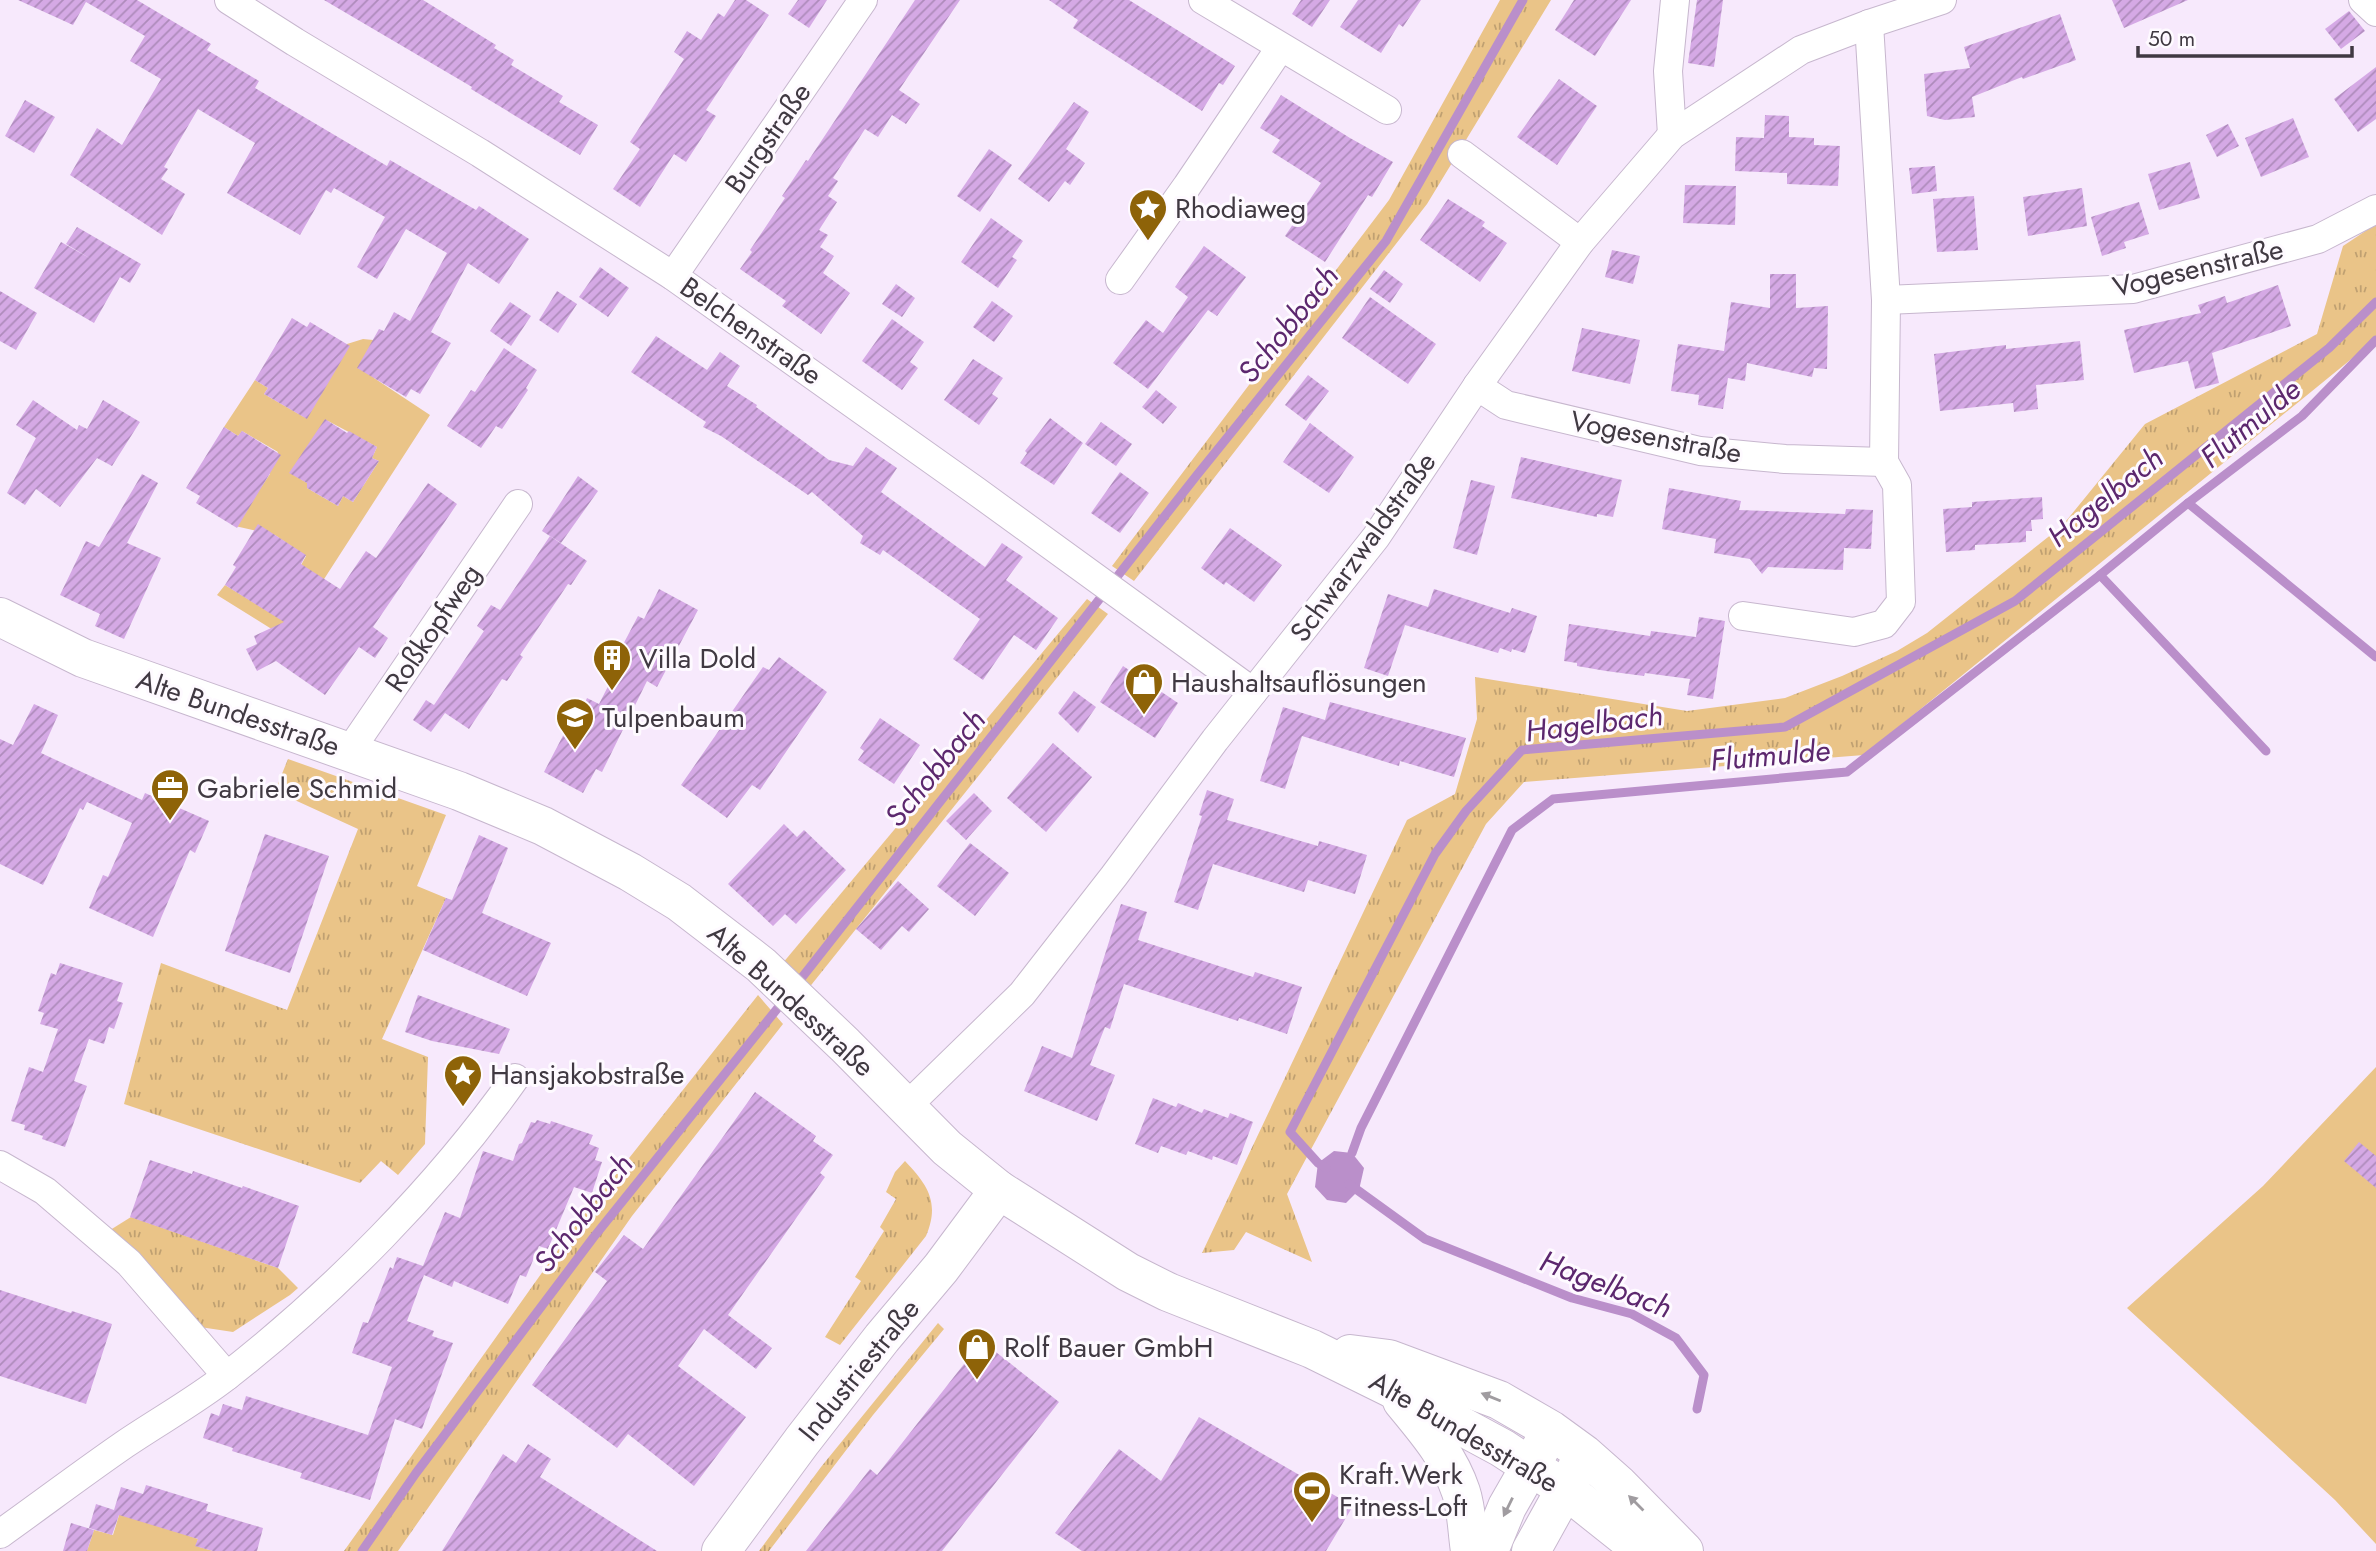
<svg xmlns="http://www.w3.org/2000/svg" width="2376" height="1551" font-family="Jost,sans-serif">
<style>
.grass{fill:url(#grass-tufts)}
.garden{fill:#eac488;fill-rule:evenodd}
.water{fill:#ba8fca}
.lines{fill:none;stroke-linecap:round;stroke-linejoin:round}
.stream{stroke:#ba8fca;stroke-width:9}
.building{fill:url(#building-hatch)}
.street-casing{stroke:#c7b7ce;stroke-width:30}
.secondary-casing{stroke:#c7b7ce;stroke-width:40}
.street{stroke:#fff;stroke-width:28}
.secondary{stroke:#fff;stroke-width:38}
.oneway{fill:#a09ca0}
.labels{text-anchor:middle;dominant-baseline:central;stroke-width:6;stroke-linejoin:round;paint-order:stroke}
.street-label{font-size:28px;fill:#403942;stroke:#fefaff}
.poi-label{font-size:28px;fill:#403942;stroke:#fefaff;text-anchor:start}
.water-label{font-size:30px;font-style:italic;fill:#5c276e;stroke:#fefaff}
</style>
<defs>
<pattern id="grass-tufts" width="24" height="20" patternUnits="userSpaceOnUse" patternTransform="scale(1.75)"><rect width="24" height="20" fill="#eac488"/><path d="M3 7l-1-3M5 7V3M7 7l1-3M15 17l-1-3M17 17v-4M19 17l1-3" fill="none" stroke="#bfa071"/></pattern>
<pattern id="building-hatch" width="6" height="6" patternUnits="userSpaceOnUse" patternTransform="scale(1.75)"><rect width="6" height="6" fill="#d5a9e5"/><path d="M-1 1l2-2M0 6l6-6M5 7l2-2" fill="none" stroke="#ae8bbb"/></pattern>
</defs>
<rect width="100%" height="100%" fill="#f7e9fc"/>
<!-- grass -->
<g class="grass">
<path d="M1500,0H1551L1427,204L1134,581L1112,566L1389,200Z"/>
<path d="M2376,224V339L1864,755L1524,782L1486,824L1287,1194L1312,1262L1246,1232L1234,1250L1202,1253L1407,820L1455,794L1477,719L1475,677L1687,711L1785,698L1842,676L1897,651L1927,633L2062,526L2145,424L2317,334L2343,246Z"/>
<path d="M1087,599L1108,614L808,989L782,964Z"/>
<path d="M288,759L446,815L417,886L446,898L382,1039L428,1057L425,1144L398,1175L381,1161L360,1183L124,1104L161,963L287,1010L358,829L275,791Z"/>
<path d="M758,995L783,1024L632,1216L398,1551H344L573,1229Z"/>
<path d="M905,1161C928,1185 940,1203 926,1236L840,1345L825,1337L861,1281L855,1277L884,1231L880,1227L896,1199L886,1192L895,1172Z"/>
<path d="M131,1217L278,1268L298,1288L290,1295L233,1332L200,1327L107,1232Z"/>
<path d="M938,1323L944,1329L873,1415L769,1551H759L821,1467Z"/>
</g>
<!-- garden -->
<g class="garden">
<path d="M363,339L373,340L374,378L430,415L286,638L217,595L225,585L274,615L306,556L275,535L235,526L270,474L266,471L278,452L242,431L238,436L224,427L255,380L268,388L264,394L304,417L347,344ZM328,421L377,447L372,458L379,461L353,502L343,496L338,506L307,488V483L294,475Z"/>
<path d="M2376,1067V1544L2335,1500L2127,1308L2263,1186Z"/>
<path d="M120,1512L198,1539L196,1546L213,1551H87L94,1530L113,1535Z"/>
</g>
<!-- water -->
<path class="water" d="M1334,1151L1352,1153L1364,1168L1359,1190L1346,1203L1327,1200L1315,1187L1318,1163Z"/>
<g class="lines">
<!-- stream -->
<g class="stream">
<path d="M2188,503L2376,657"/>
<path d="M2100,575L2266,751"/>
<path d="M796,985L1197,475L1386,241L1523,0"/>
<path d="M1352,1153L1361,1128L1512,830L1553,799L1847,772L2100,575L2188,503L2302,416L2376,340"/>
<path d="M1326,1168L1318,1163L1290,1132L1435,854L1466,811L1522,750L1785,727L2015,601L2329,348L2376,302"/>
<path d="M1349,1184L1425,1239L1572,1298L1632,1314L1676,1338L1704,1375L1697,1409"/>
<path d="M362,1551L416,1473L593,1238L785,999"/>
</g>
</g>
<!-- building -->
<g class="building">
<path d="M18,0H137L211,44L207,50L259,81L255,88L387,166L390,160L476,210L479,206L529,239L499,284L468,263L431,332L451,343L420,394L411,389L406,397L357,368L379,329L384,331L394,312L410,321L447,253L406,229L377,279L357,267L385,217L334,188L331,193L326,190L300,235L227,193L255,143L198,109L164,167L168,169L161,179L185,194L162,235L70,175L97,128L122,145L161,79L130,61L145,36L86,2L73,25Z"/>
<path d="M324,0H423L496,45L494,48L514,60L511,65L563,96L559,102L598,125L580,155L471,89L472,87Z"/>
<path d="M735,0H746L769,15L706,110L716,116L686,162L674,154L640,207L613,189L640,149L630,142L684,59L674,52L687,31L701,40L718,13L724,17Z"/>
<path d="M798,0H827L809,28L788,14Z"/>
<path d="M915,0H960L899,90L920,104L906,124L892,115L878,137L865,129L833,178L838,181L828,196L837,202L819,230L828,235L820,247L834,256L823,273L850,293L821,334L782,306L786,301L740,269L752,252L750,250L785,198L782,196L806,160L808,161Z"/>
<path d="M1049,0H1129L1235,66L1223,85L1219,83L1202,111L1073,28L1078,20Z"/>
<path d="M1301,0H1330L1312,27L1292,14Z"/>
<path d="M1358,0H1421L1403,27L1399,24L1381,53L1340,27Z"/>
<path d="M1574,0H1631L1595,56L1555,30Z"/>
<path d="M1697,0H1723L1714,67L1688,63Z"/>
<path d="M2112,0H2188L2124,28Z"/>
<path d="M2349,11L2365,31L2341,49L2325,29Z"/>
<path d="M2060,14L2076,60L2023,79L2022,77L1972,97L1975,117L1945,120L1927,116L1924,74L1970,68L1964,47Z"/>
<path d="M2376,67V119L2358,132L2334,99Z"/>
<path d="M1559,79L1597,106L1557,165L1517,137Z"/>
<path d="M1281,95L1350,138L1393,162L1372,197L1368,195L1325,262L1285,236L1321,183L1272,152L1280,140L1260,128Z"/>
<path d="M25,100L55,117L34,153L5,136Z"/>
<path d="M1074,102L1089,112L1066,149L1085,163L1070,185L1065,181L1049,202L1018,179Z"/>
<path d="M1765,115L1789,116V137L1814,138V145L1840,146L1838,186L1787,184V173L1735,171L1736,137L1764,138Z"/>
<path d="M2293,118L2309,157L2261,177L2245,138Z"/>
<path d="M2228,124L2239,146L2217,157L2206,135Z"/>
<path d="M989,149L1012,165L980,212L957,196Z"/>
<path d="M2190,162L2200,198L2159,210L2148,174Z"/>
<path d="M1935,166L1937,191L1912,194L1909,168Z"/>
<path d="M1685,185L1736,186L1735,225L1683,223Z"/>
<path d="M2082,188L2087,226L2028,236L2023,197Z"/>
<path d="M1974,196L1978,250L1937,252L1933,199Z"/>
<path d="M1448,199L1485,222L1482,226L1507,243L1480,282L1420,240Z"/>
<path d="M2139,202L2149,234L2124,242L2126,248L2102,256L2091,217Z"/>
<path d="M991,218L1023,241L1012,257L1017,260L998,288L961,262Z"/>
<path d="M77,227L141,264L130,283L120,277L94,323L34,288L61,242L91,259L66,244Z"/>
<path d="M1204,246L1246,277L1217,316L1208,310L1148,389L1113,363L1146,320L1163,333L1188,297L1175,287Z"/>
<path d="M1612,250L1640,256L1633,284L1605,277Z"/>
<path d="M600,267L629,288L608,317L579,297Z"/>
<path d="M1384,270L1403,284L1390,303L1370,289Z"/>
<path d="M1770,274H1796V308L1828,306L1827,369L1814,368L1812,377L1747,363L1745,381L1728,378L1723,409L1698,405L1699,395L1671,391L1678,344L1724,351L1731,302L1770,308Z"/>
<path d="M896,284L915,298L902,317L882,304Z"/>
<path d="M2278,285L2291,326L2212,353L2219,383L2195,389L2188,361L2134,373L2124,330L2201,313L2198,305L2225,296L2227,303Z"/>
<path d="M0,291L37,313L16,350L0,341Z"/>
<path d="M557,291L577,304L558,333L539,320Z"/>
<path d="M1370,297L1436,344L1408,384L1342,338Z"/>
<path d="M992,301L1013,316L994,342L973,327Z"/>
<path d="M510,302L531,316L511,346L490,331Z"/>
<path d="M292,318L307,327L310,322L350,346L307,419L264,394L268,388L255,380Z"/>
<path d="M892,319L924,342L910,362L918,368L902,390L862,361Z"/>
<path d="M1582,328L1640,340L1630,384L1572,371Z"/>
<path d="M656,336L707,370L720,352L740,366L727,386L757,405L756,407L829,460L853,466L866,447L897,468L881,492L985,567L1002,543L1023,557L1006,580L1058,618L1036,650L1014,635L983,680L953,659L980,619L883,550L880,555L860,543L863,536L812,492L808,495L721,436L703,427L706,422L631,372Z"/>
<path d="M2080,341L2084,380L2036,385L2038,409L2014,412L2013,403L1940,411L1934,354L2006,345V349Z"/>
<path d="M504,348L537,370L526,388L528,390L502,429L496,426L481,448L447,426L471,390L475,392Z"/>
<path d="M973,359L1003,378L992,394L998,398L979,425L944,400Z"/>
<path d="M1308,375L1329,391L1306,421L1285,405Z"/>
<path d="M1156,390L1177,407L1163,424L1142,407Z"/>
<path d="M33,400L77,430L79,425L87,429L103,400L140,422L112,466L97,458L60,507L36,489L25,505L7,493L36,438L16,425Z"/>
<path d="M1050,418L1083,443L1054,485L1020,463L1027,453L1025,451Z"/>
<path d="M325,419L347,433L349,431L377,447L372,458L379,461L353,502L343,496L338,506L307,488V483L289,473Z"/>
<path d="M1101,422L1132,444L1116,466L1085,444Z"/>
<path d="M1310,423L1354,457L1329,493L1283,462Z"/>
<path d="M224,427L238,436L242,431L281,455L237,528L196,503L200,496L186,488Z"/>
<path d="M1521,457L1622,480L1613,517L1597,514V517L1511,498Z"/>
<path d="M1120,472L1149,493L1120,533L1091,513Z"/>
<path d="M142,474L158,483L127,543L161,558L124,639L95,626L100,614L60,595L86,541L99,547Z"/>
<path d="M578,476L598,491L561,543L542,531Z"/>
<path d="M1471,480L1495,486L1477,555L1453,548Z"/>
<path d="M428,483L457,504L373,627L388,638L375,658L359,647L325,695L276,661L257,671L246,649L257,644L254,636L284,622L225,585L236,567L233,565L258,524L306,555L301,564L340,589L366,551L376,558Z"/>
<path d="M1669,488L1741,501L1739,510L1845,514L1846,509L1873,510L1871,549L1844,548L1843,570L1768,567L1762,574L1750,559L1714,553L1716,539L1662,529Z"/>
<path d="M2042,497L2043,519L2031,520L2032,531H2026V542L1975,545V550L1946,552L1943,509L1972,507V502Z"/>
<path d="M1230,528L1282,565L1254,602L1226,582L1224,585L1201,568Z"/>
<path d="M550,536L587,561L571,585L568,584L520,655L523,657L507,681L502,679L469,729L445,713L431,732L413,720L426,700L434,705L484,631L477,626L491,605L500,610Z"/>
<path d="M659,589L698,610L657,687L647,681L602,772L596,769L583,793L544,772L579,705L583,707L587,698L599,704L622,659L617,656L638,616L644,619Z"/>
<path d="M1434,589L1510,613L1512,608L1537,616L1525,653L1512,649L1511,652L1500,648L1498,653L1405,625L1388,676L1364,668L1388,594L1428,607Z"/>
<path d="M1699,617L1725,621L1713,699L1687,695L1690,679L1645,673L1644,676L1606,671L1577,666V663L1564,661L1569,624L1650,636L1651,631L1696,637Z"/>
<path d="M779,657L827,692L760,790L752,785L727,818L681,785L763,667L769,670Z"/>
<path d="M1123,666L1178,703L1155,738L1100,702Z"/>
<path d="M1074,691L1096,707L1078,733L1058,713Z"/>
<path d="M1330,702L1466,738L1454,777L1400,761L1399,766L1302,736L1285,789L1260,781L1283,707L1325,720Z"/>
<path d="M34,704L58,715L41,753L142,800L145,793L209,821L195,853L190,850L153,937L89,908L103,875L108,877L132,823L87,802L83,810L80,808L43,885L0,864V739L13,745Z"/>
<path d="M880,718L920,745L894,784L858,760L864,751L860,748Z"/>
<path d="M1053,743L1092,777L1046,832L1007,798Z"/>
<path d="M1207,790L1234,799L1227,820L1318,846L1319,841L1367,855L1355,894L1308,880L1304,892L1213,864L1198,910L1174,902L1202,816L1199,815Z"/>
<path d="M974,793L992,811L966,840L946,821Z"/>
<path d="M784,824L797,837L804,830L846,870L796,924L785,914L773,926L728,884Z"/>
<path d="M265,834L329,856L290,973L225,951Z"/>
<path d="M479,835L508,848L482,913L551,943L527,996L423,950L446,898L452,900Z"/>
<path d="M970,843L1009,873L975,916L937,886Z"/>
<path d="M898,881L929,909L909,932L902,926L881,950L856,929Z"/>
<path d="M1121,904L1147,912L1138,940L1253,977L1255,972L1302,987L1287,1034L1239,1018L1238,1021L1124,984L1110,1029L1105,1027L1090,1065L1115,1075L1097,1121L1024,1091L1042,1046L1072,1058Z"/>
<path d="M60,963L123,983L117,1001L123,1003L114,1029L109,1027L104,1044L89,1039L74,1081L87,1086L65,1147L42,1139L43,1136L24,1130L25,1125L11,1121L29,1067L43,1072L58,1029L40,1024L44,1013L38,1011L51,973L56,975Z"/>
<path d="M418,995L510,1029L499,1054L432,1041L405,1032Z"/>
<path d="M755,1092L816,1136L813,1141L833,1155L820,1173L825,1177L728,1315L772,1348L756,1369L704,1329L678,1366L746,1417L694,1486L628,1434L617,1448L532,1385L607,1281L595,1272L624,1235L643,1249Z"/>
<path d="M1153,1098L1176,1107L1178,1103L1202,1113L1204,1109L1228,1118L1230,1113L1253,1122L1237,1165L1213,1156L1212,1160L1188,1151L1186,1155L1161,1146L1158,1153L1135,1144Z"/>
<path d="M537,1120L550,1124L551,1121L593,1135L589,1144L599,1148L595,1160L602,1162L592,1193L574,1187L548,1249L539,1246L526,1277L520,1275L508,1304L454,1281L452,1287L424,1275L407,1321L434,1331L432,1336L453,1343L422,1429L395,1419L370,1500L300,1478L302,1473L232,1451L233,1448L203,1438L211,1413L219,1416L223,1404L242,1410L246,1396L368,1435L392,1367L352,1353L363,1322L368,1323L390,1267L393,1269L397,1257L423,1266L445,1212L460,1218L483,1151L513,1161L519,1144L522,1143L531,1122L535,1123Z"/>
<path d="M2359,1142L2376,1156V1188L2344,1161Z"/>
<path d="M150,1160L192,1174L193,1171L242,1188L243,1186L299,1206L278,1268L130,1217Z"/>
<path d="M0,1290L71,1313L72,1311L112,1324L86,1404L0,1376Z"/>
<path d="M982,1341L1059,1402L942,1551H806L870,1469L877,1475Z"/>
<path d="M1199,1417L1353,1506L1326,1551H1082L1055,1533L1119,1449L1161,1481Z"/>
<path d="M528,1444L551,1459L540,1477L657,1551H442L503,1454L516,1463Z"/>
<path d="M146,1485L208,1504L206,1511L263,1528L257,1551H213L195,1546L198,1539L119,1515L112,1535L89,1528L96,1504L114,1510L121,1487L143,1494Z"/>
<path d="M71,1523L94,1530L87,1551H63Z"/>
</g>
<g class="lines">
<defs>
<g id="street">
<path d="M229,0L295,42L480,153L673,276L976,491L1253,692"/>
<path d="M1203,0L1387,110"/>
<path d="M2363,0L2376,12"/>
<path d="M1672,135L1668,71L1675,0"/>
<path d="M1462,154L1580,242"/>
<path d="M673,276L863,0"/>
<path d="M1120,280L1187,186L1280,48"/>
<path d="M1886,300L2133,289L2318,239L2376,209"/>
<path d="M1477,386L1506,405L1700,451L1785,459L1884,462"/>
<path d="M1743,616L1854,632L1884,624L1901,602L1897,485L1884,462L1886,300L1869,24"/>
<path d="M349,752L518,504"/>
<path d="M906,1107L1022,994L1114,876L1215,740L1376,537L1477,386L1580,242L1672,135L1801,50L1869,24L1942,0"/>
<path d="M0,1165L45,1191L129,1263L227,1376"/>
<path d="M0,1534C42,1504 83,1473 125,1444C159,1421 195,1401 227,1376C332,1294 438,1187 515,1078"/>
</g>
<g id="secondary">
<path d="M0,617L83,658L459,791L543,826L630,872L679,902L761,965L845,1045L947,1148L999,1190L1128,1272L1168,1292L1312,1349L1391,1388L1502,1448L1565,1489L1643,1551"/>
<path d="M1350,1354L1389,1359L1499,1400L1551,1430L1584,1454L1619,1485L1684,1551"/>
<path d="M1402,1401C1425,1429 1449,1456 1461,1492C1467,1510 1467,1532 1470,1551"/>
<path d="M721,1551L802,1441L882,1338L941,1268L999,1190"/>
<path d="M1489,1551L1507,1507L1543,1444"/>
<path d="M1531,1551L1577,1468"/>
</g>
</defs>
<!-- street casing -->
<use href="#street" class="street-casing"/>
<!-- secondary casing -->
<use href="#secondary" class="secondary-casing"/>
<!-- street -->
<use href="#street" class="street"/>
<!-- secondary -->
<use href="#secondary" class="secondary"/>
</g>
<!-- one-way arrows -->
<defs><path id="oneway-solid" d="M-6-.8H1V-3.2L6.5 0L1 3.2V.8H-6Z" transform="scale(1.75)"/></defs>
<g class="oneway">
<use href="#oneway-solid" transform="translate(1491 1397) rotate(-158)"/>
<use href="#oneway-solid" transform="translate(1636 1503) rotate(-135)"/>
<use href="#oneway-solid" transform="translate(1508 1507) rotate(116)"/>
</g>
<!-- icons -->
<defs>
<symbol id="sight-pin" viewBox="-11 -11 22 30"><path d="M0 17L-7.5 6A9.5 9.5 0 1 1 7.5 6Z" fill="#8e6308" stroke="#fefaff"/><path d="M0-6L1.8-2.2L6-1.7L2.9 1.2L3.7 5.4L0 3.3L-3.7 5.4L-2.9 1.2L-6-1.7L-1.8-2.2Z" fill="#fff"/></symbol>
<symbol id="building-pin" viewBox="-11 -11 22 30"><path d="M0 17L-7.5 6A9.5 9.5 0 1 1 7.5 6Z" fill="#8e6308" stroke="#fefaff"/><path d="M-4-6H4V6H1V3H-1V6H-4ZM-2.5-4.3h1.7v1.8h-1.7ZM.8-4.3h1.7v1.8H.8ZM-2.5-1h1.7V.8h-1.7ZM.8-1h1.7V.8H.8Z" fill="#fff"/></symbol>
<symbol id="shop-pin" viewBox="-11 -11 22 30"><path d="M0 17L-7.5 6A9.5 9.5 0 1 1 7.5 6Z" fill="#8e6308" stroke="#fefaff"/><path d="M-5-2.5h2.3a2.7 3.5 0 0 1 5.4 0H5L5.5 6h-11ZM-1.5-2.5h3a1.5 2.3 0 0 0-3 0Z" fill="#fff"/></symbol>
<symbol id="school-pin" viewBox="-11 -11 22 30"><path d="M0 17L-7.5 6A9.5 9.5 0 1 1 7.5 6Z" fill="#8e6308" stroke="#fefaff"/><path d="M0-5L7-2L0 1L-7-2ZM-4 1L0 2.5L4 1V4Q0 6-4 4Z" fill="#fff"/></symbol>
<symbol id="office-pin" viewBox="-11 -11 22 30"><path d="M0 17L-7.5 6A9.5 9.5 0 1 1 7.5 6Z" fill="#8e6308" stroke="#fefaff"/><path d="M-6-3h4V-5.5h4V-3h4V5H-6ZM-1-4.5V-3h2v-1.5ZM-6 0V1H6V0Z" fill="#fff"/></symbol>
<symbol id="stadium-pin" viewBox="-11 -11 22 30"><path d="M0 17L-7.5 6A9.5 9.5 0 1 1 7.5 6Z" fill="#8e6308" stroke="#fefaff"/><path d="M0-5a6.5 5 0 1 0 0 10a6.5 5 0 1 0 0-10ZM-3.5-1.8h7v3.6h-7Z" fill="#fff"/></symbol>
</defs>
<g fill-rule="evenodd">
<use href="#sight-pin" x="1126" y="186" width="44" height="60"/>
<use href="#building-pin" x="590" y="636" width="44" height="60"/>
<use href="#shop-pin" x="1122" y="660" width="44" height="60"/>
<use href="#school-pin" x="553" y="695" width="44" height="60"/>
<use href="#office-pin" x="148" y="766" width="44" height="60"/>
<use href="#sight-pin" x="441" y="1052" width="44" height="60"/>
<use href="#shop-pin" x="955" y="1325" width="44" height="60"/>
<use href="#stadium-pin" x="1290" y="1468" width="44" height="60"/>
</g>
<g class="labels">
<!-- street labels -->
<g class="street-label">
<text transform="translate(768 138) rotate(-55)">Burgstraße</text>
<text transform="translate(2198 268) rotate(-13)">Vogesenstraße</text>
<text transform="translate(751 331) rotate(35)">Belchenstraße</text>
<text transform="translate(1656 437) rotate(11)">Vogesenstraße</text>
<text transform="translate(1363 547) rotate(-54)">Schwarzwaldstraße</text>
<text transform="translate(433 628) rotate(-56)">Roßkopfweg</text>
<text transform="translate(238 713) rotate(19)">Alte Bundesstraße</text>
<text transform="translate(791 1000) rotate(42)">Alte Bundesstraße</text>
<text transform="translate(859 1370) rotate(-51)">Industriestraße</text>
<text transform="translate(1464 1432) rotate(30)">Alte Bundesstraße</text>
</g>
<!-- poi labels -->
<g class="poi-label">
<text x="1175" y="208">Rhodiaweg</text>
<text x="639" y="658">Villa Dold</text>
<text x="1171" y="682">Haushaltsauflösungen</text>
<text x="602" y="717">Tulpenbaum</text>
<text x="197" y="788">Gabriele Schmid</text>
<text x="490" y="1074">Hansjakobstraße</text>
<text x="1004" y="1347">Rolf Bauer GmbH</text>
<text x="1339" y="1474">Kraft.Werk<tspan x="1339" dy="32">Fitness-Loft</tspan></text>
</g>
<!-- water labels -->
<g class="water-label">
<text transform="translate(1288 324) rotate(-51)">Schobbach</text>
<text transform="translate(2250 423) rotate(-40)">Flutmulde</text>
<text transform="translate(2105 497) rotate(-39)">Hagelbach</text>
<text transform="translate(1594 723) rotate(-7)">Hagelbach</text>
<text transform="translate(1770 755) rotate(-5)">Flutmulde</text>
<text transform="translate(935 768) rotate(-51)">Schobbach</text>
<text transform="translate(583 1213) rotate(-52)">Schobbach</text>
<text transform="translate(1606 1284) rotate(21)">Hagelbach</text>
</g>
</g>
<!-- scale -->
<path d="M2138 46v10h214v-10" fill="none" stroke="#403942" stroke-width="3.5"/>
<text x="2148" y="46" font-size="21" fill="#403942" stroke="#fefaff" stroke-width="5" paint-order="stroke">50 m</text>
</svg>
